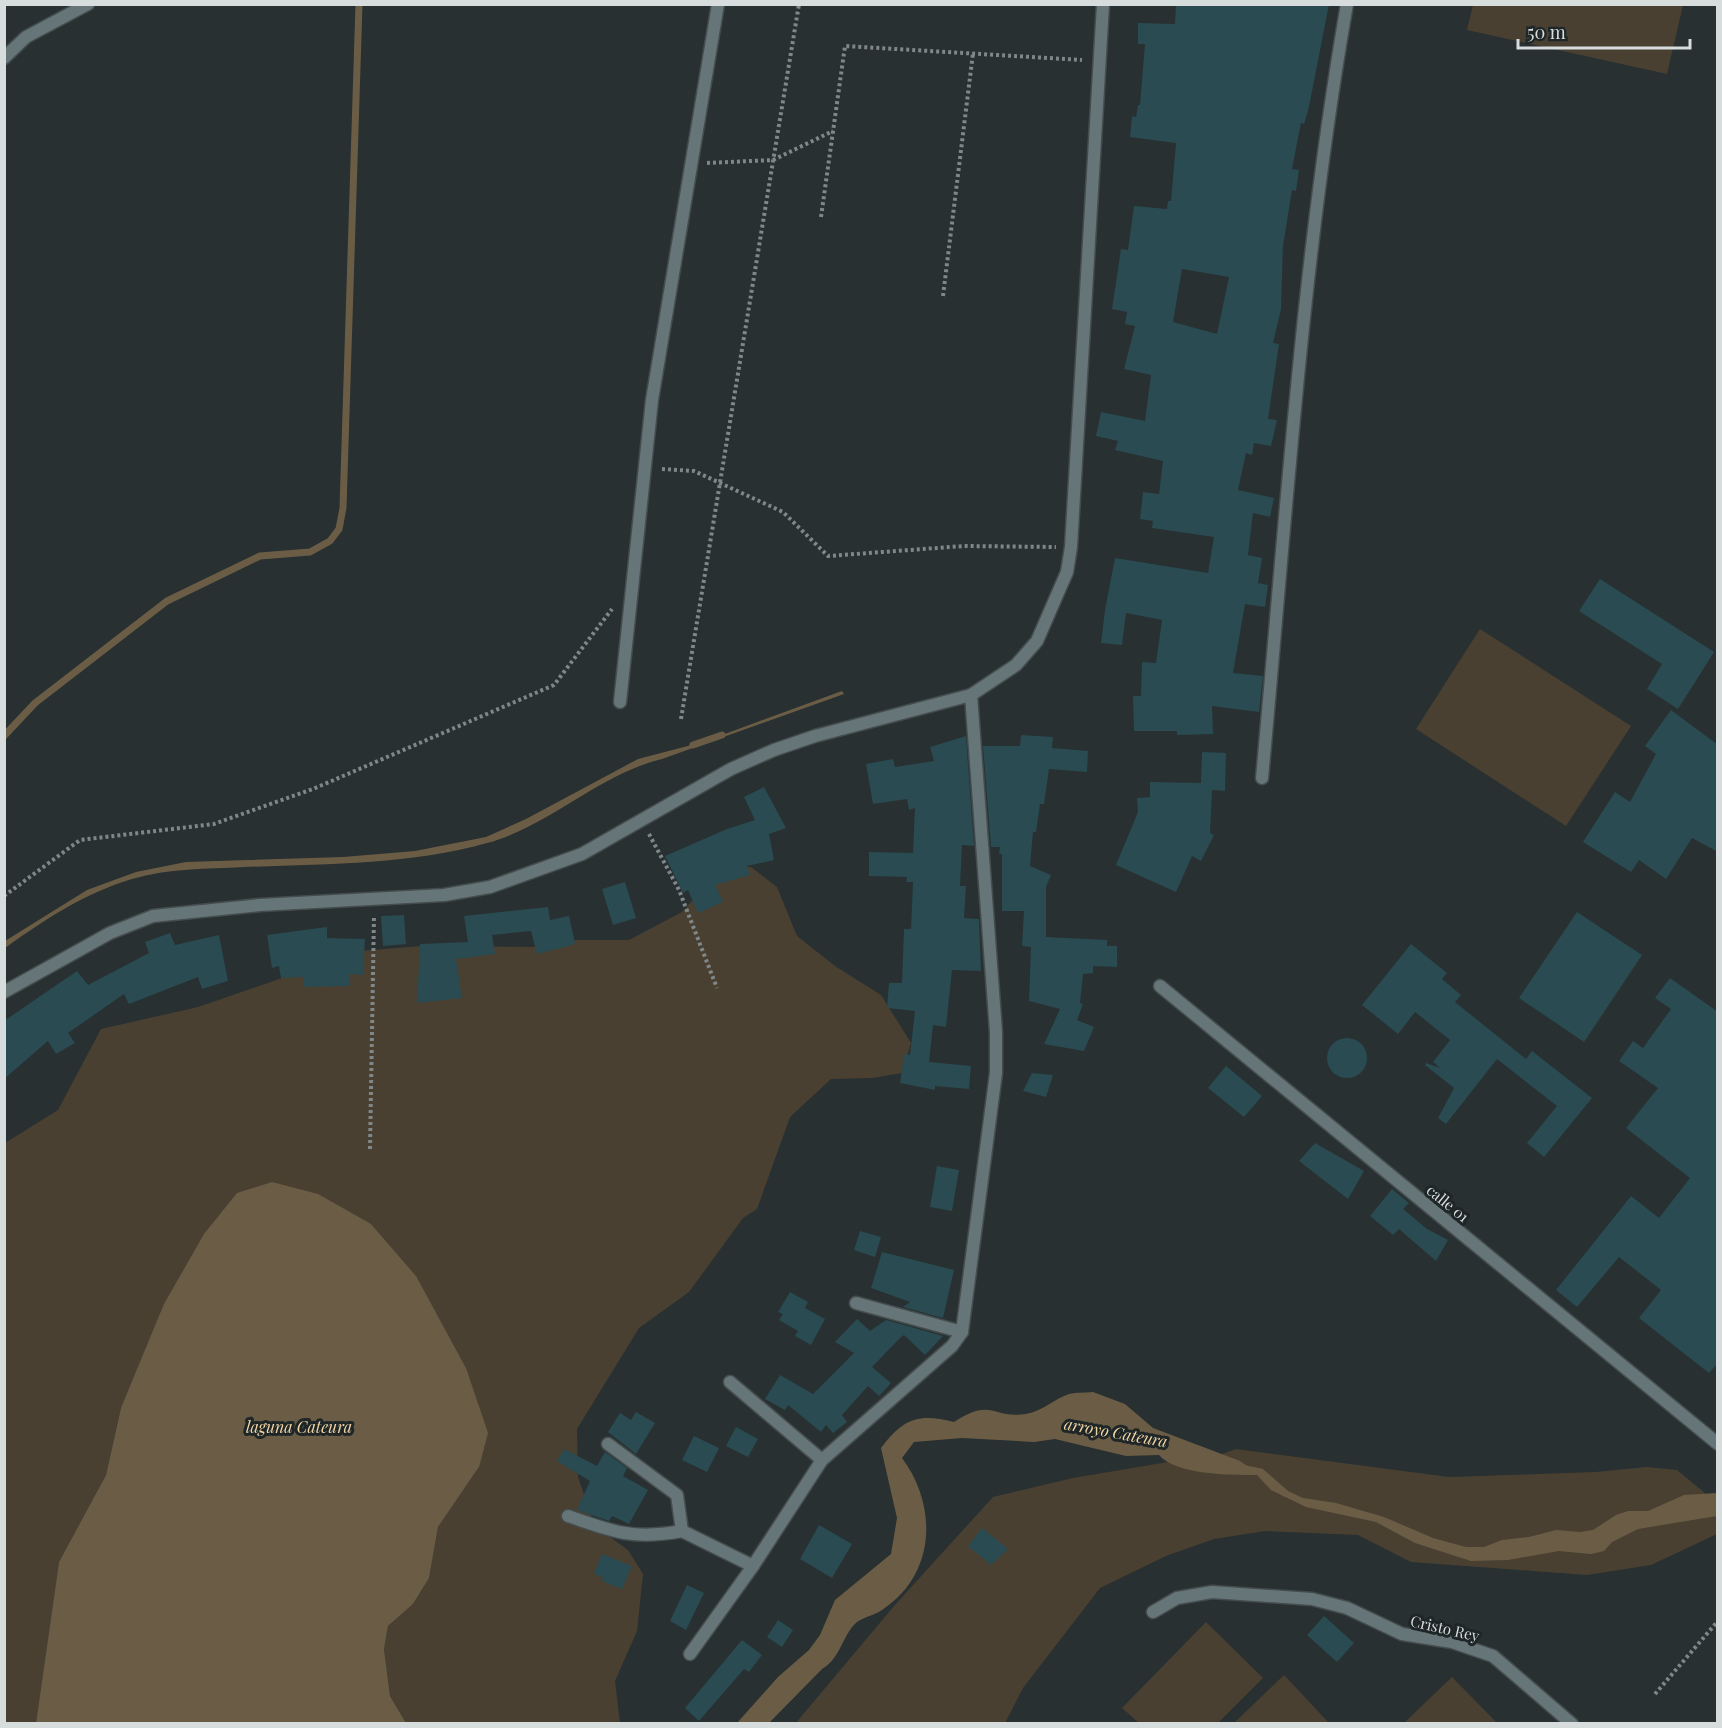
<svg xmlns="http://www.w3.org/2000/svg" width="1722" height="1728" font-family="'Playfair Display',serif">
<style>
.green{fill:#494032}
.water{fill:#6b5d45}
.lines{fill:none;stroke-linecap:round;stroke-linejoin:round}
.stream{stroke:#6b5d45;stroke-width:7}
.building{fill:#294b51;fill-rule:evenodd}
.service-casing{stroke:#444c4d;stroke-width:15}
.minor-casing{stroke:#444c4d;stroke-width:15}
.path{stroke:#808788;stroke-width:4;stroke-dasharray:3 3;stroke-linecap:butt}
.service{stroke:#667578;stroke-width:12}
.minor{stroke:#667578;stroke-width:12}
.labels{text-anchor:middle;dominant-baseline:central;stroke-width:6;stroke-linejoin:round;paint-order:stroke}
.street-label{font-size:15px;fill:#d7dcdd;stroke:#1e2627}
.water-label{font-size:16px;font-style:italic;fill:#f3d6a5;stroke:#1e2627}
</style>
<rect width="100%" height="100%" fill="#283031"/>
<!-- green -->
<g class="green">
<path d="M1473,5V4L1683,5L1667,74L1467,30Z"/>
<path d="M1480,629L1631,726L1566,826L1416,729Z"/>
<path d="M751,867L777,887L797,936L835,966L881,995L911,1043L902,1073L872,1078L831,1079L790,1117L757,1209L743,1218L689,1292L639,1328L577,1429L578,1477L595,1526L628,1550L643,1574L637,1631L615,1681L620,1723H406L390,1696L384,1649L388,1626L413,1604L429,1578L438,1527L479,1467L466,1368L416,1277L371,1224L121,1408L106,1475L59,1562L36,1723L5,1724V1143L58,1110L101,1029L198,1007L360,951L422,946L532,947L578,940H629L682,912L721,868Z"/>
<path d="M1236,1449L1449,1477L1596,1472L1647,1467L1677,1470L1717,1503V1534L1651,1565L1587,1575L1411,1562L1358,1535L1265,1531L1214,1539L1166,1556L1100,1588L1023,1688L1005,1723L795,1724L894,1606L993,1497L1073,1478L1174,1461L1206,1460Z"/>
<path d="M1206,1622L1263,1678L1218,1723H1139L1122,1708Z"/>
<path d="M1284,1675L1329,1723H1234Z"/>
<path d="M1452,1677L1497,1723H1404Z"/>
</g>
<!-- water -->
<g class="water">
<path d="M842,691L844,694L662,759C599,774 550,826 487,843C409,865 324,864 244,867C206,869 169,868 132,879C85,893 44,920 5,948V941L87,890L136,872L186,862L343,857L415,851L486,837L526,819L638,759L703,742Z"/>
<path d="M272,1182L318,1194L371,1224L416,1276L466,1368L488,1433L479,1467L438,1527L429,1578L413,1604L388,1626L384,1649L390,1696L406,1723H36L59,1562L106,1475L121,1408L164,1304L204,1234L237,1193Z"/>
<path d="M1093,1392L1125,1404L1153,1428L1240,1461L1277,1486L1303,1498L1336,1503L1384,1517L1433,1538L1466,1547H1484L1502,1540L1529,1537L1556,1530L1580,1532L1593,1530L1616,1515L1628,1511H1648L1684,1495L1717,1493V1516L1638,1529L1612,1542L1604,1551L1591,1554L1559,1551L1508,1560L1471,1561L1415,1543L1376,1522L1306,1507L1271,1490L1257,1475C1230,1475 1176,1475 1159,1455L1126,1456L1055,1439L1034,1442L962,1438L914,1442L902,1458C938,1506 936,1575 882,1610C875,1615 864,1617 857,1622C842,1635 841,1658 822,1669L769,1723H737L778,1677L809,1650L820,1635L835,1600L891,1554L897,1518L881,1448C904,1418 918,1413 954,1422C993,1397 991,1419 1026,1414C1043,1411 1054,1399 1069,1394C1076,1392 1086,1393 1093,1392Z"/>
</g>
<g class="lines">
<!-- stream -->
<g class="stream">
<path d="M4,736L35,703L167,601L260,556L310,552L330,541L339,529L343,508L359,4"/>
<path d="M693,745L722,735"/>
<path d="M1245,1469L1261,1472L1285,1493"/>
</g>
</g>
<!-- building -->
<g class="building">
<path d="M1176,4H1329L1309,107L1304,124L1301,123L1292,169L1299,170L1296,191L1292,190L1283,246L1281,309L1273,343L1279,344L1268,419L1277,420L1271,446L1254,443L1252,455L1246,453L1238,490L1274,498L1270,517L1253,513L1248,555L1262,558L1258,583L1268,585L1265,607L1245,604L1233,673L1263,676L1259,712L1212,706L1213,734L1177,735V731H1134L1133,696H1141L1142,662L1156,663L1162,620L1126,613L1122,645L1101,643L1105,610L1115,558L1208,573L1214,537L1152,528L1153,521L1140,519L1143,492L1159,494L1163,461L1115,450L1118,441L1096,436L1101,412L1145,421L1151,375L1124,369L1135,326L1125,324L1127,312L1112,309L1121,249L1128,250L1134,206L1167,209L1168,201H1171L1176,143L1130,137L1132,116L1136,117L1138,105H1140L1145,44H1138V23L1175,24ZM1182,269L1229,277L1217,334L1173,322Z"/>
<path d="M1600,579L1714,652L1678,709L1647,689L1662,664L1579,611Z"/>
<path d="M1671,710L1718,745V852L1692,838L1666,879L1639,860L1631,872L1583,842L1615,792L1630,802L1656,754L1645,746Z"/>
<path d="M1021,735L1053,737L1052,748L1088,751L1087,772L1049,769L1044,804H1040L1036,832H1033L1030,866L1051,875L1046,887V937L1107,940V946H1117V967L1093,966V973L1083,974L1080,1003L1083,1004L1077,1020L1094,1027L1084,1051L1044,1044L1060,1009L1029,1001L1031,947L1022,946L1024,911H1002V854H999L1000,847H991L983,746H1020Z"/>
<path d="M966,736L974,846L962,845L960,886H966L964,918L979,919L981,971L952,970L946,1027L933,1025L929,1062L971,1066L969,1089L935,1086V1090L900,1083L904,1054L910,1055L915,1011L887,1008L889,983H902L904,929H911L913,882H906L907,877L869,876V852L913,853L915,808L909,810L907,799L873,804L866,764L893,759L895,767L934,761L930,747Z"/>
<path d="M1202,752L1226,753L1225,791L1212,790L1210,833L1214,835L1201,861L1192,856L1176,892L1116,865L1138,812L1137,798L1150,797V782L1201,783Z"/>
<path d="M764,787L786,828L769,834L774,860L747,866L750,875L715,885L723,902L698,913L688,890L683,893L665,856L727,829L755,820L744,797Z"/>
<path d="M625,882L636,918L613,925L602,889Z"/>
<path d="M548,907L550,920L569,916L575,943L572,945L537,954L531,931L492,935L495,954L456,959L462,998L417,1003L420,944L468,942L464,916Z"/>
<path d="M1577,912L1642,955L1584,1042L1519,998Z"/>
<path d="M404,915L406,944L383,946L381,916Z"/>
<path d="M327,927V938L365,939L363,975L349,974V986L304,987L303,977L281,978L279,966L272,968L267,935Z"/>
<path d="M170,933L175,945L219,935L228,981L202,989L198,977L129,1004L124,994L68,1033L75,1043L56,1054L48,1041L4,1079V1021L77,971L88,985L149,953L145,942Z"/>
<path d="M1411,944L1447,973L1442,979L1461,995L1455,1002L1526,1059L1532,1051L1592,1098L1544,1157L1527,1143L1557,1106L1497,1059L1446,1124L1438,1118L1454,1088L1425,1065L1426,1063L1440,1068L1433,1062L1450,1040L1415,1012L1398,1034L1362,1005Z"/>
<path d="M1670,978L1718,1012V1363L1709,1373L1639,1318L1661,1290L1619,1257L1577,1307L1556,1290L1631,1196L1659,1218L1690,1178L1626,1128L1658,1088L1619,1061L1633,1041L1643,1048L1671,1009L1655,998Z"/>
<circle cx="1347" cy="1058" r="20"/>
<path d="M1226,1066L1262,1096L1244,1117L1208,1088Z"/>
<path d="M1032,1073L1053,1075L1046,1097L1023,1091Z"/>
<path d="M1315,1143L1364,1171L1348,1199L1299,1161Z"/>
<path d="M937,1166L959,1170L952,1211L930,1207Z"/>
<path d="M1392,1189L1409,1203L1403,1209L1427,1229L1448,1240L1436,1261L1399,1229L1393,1235L1370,1216Z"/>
<path d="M860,1231L881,1237L875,1257L854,1250Z"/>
<path d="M882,1252L954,1270L943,1318L903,1307L910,1302L871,1288Z"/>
<path d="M790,1292L808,1302L805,1308L825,1319L811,1345L795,1336L798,1331L779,1320L783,1314L778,1312Z"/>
<path d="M857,1319L870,1331L886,1320L943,1336L925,1355L904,1335L900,1338L872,1367L891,1383L879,1396L868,1386L842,1415L847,1422L833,1433L826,1425L821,1432L788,1405L785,1410L765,1399L780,1375L813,1394L854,1353L835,1342Z"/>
<path d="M636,1412L655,1423L636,1454L608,1432L620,1413L631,1420Z"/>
<path d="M736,1427L758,1439L748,1457L726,1446Z"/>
<path d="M694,1436L719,1448L707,1472L682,1460Z"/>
<path d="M564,1449L597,1466L605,1452L627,1468L623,1476L648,1490L629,1524L612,1516L609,1521L577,1510L590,1481L557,1461Z"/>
<path d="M819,1525L852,1544L832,1578L800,1559Z"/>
<path d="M982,1528L1008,1549L991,1565L968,1546Z"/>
<path d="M602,1554L632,1566L622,1589L602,1581L603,1578L594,1573Z"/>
<path d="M687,1585L704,1593L686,1630L670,1621Z"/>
<path d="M1324,1616L1354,1643L1337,1662L1307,1635Z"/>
<path d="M778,1620L793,1630L782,1647L767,1637Z"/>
<path d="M742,1640L762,1655L749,1672L744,1669L699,1721L685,1708Z"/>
</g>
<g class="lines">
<defs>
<g id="service">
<path d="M4,58L26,37L88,4"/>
<path d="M620,702L652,400L718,4"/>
<path d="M1262,778C1286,520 1302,260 1347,4"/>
<path d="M1153,1612L1177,1598L1212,1592L1312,1599L1347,1608L1402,1634L1452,1642L1493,1656L1572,1724"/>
</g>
<g id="minor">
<path d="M1160,986L1718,1444"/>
<path d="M4,992L110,933L153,916L260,905L444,895L490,887L582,854L731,769L774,750L815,736L971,695L1016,665L1037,641L1067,572L1071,547L1103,4"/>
<path d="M856,1303L962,1332"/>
<path d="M730,1382L822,1460"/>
<path d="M608,1444L677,1495L682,1531L753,1566"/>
<path d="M568,1516C613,1532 634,1540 682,1531"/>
<path d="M690,1654L753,1566L822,1460L952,1346L962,1332L996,1073V1032L971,695"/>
</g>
</defs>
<!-- service casing -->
<use href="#service" class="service-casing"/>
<!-- minor casing -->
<use href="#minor" class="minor-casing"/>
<!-- path -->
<g class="path">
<path d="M707,163L773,160L833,131"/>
<path d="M821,217L845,46L1082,60"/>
<path d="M943,296L973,53"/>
<path d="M662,469L694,471L783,512L828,556L964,546L1056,547"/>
<path d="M681,719L799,4"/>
<path d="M649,834L679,890L717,988"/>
<path d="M4,896L80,840L214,824L313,789L554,685L612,609"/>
<path d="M370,1149L374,915"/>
<path d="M1655,1694L1718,1621"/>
</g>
<!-- service -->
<use href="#service" class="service"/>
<!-- minor -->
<use href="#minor" class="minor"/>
</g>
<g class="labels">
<!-- street labels -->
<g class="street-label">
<text transform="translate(1448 1203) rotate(39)">calle 01</text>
<text transform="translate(1445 1628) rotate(13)">Cristo Rey</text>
</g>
<!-- water labels -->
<g class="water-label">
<text x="299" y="1426">laguna Cateura</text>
<text transform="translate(1116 1432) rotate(10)">arroyo Cateura</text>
</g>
</g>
<!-- border -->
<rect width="1722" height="1728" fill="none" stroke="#d7dcdd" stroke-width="12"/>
<!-- scale -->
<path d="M1518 39v9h172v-9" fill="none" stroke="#d7dcdd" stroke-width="3"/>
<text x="1527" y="39" font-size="18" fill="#d7dcdd" stroke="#1e2627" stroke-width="4.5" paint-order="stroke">50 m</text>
</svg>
